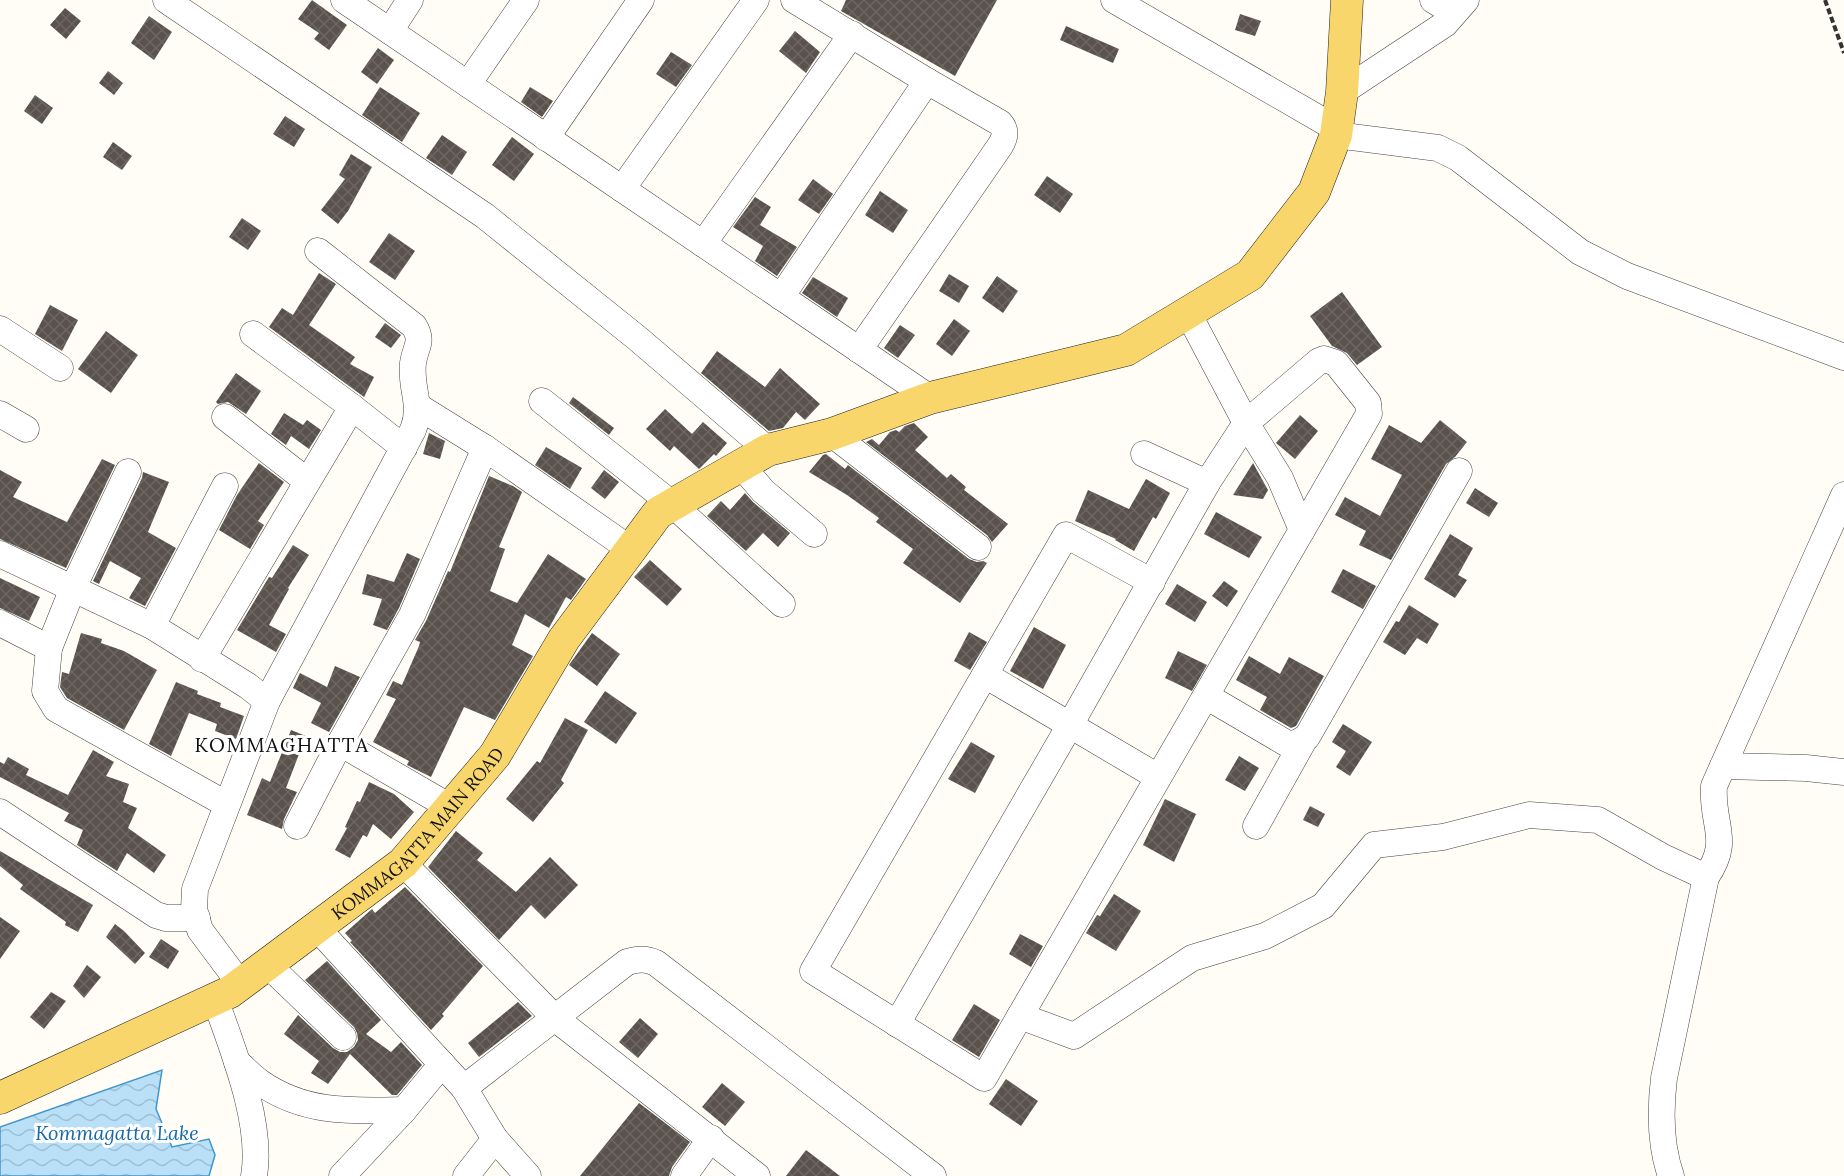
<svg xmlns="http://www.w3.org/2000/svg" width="1844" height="1176" font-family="Lora,serif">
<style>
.water{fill:url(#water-waves);stroke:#3f96cf;stroke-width:1.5}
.building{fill:url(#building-cross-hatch)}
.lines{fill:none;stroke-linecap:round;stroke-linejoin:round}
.minor-casing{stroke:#444;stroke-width:27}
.major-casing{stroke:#222;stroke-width:33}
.path{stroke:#333;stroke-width:4;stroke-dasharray:6 3;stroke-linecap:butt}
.minor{stroke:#fff;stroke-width:26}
.major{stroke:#f9d66b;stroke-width:32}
.labels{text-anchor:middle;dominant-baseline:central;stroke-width:6;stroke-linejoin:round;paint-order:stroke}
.street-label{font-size:18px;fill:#111;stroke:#fff}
.neighbourhood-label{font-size:20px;letter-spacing:1.5px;fill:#111;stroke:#fff}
.water-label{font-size:20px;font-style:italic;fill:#1768a6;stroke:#fff}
</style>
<defs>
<pattern id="water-waves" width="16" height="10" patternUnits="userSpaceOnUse" patternTransform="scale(1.5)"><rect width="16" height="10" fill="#b9e0f7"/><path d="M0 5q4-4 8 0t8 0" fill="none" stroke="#9ebfd3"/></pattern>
<pattern id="building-cross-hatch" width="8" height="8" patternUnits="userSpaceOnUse" patternTransform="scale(1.5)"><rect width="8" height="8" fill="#5a524d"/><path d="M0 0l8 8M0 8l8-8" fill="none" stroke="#6d6662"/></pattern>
</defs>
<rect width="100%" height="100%" fill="#fffdf5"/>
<!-- water -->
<path class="water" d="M162,1070L156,1109L172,1147L209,1139L215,1155L209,1176H0V1127Z"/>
<!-- building -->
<g class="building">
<path d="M312,0L347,25L329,50L314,39L319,33L298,19Z"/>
<path d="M846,0H997L955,76L841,11Z"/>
<path d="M65,8L81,21L66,39L50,25Z"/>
<path d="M1240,14L1261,21L1255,36L1235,30Z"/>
<path d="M149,16L172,32L154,60L131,43Z"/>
<path d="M1066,26L1119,49L1113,63L1060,40Z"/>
<path d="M795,31L820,52L806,73L779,51Z"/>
<path d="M378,48L394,60L377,84L361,72Z"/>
<path d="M671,52L692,65L676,87L656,74Z"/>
<path d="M108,71L123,83L114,95L99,83Z"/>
<path d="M380,87L420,113L402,142L362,115Z"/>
<path d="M530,87L553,101L542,117L521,102Z"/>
<path d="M35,95L53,108L42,124L24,111Z"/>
<path d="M285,116L305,129L294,147L273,134Z"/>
<path d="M442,135L467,152L452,175L426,158Z"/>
<path d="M512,137L534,154L514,181L492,165Z"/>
<path d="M113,142L132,156L122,170L103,157Z"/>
<path d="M351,154L372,167L348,211L338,224L321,210L345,179L339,175Z"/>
<path d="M1047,176L1073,194L1060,213L1034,195Z"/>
<path d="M813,179L833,194L819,214L798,200Z"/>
<path d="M880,191L908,210L893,233L865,215Z"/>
<path d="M755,197L771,207L760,225L797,247L777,276L755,261L763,246L733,227Z"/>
<path d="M242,218L261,231L248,250L229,237Z"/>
<path d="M389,233L415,251L395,280L369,262Z"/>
<path d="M319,273L336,284L309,325L355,357L350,364L374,377L364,397L269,327L282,308L293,315Z"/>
<path d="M949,274L969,286L959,303L939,291Z"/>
<path d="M997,276L1018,291L1003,313L982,298Z"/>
<path d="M813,277L848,298L837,317L802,293Z"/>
<path d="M1342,292L1382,347L1357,365L1347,353L1332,346L1310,316Z"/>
<path d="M50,305L78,320L62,351L35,334Z"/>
<path d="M954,319L970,331L952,356L936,344Z"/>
<path d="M385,323L401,335L391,348L375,337Z"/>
<path d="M900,325L915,335L898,358L884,348Z"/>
<path d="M106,331L138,355L111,393L78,369Z"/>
<path d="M717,351L765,387L780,368L820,404L805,420L796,412L783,428L769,431L701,373Z"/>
<path d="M236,373L261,391L246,414L228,402L218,404L216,402Z"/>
<path d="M573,397L614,428L609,435L569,403Z"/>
<path d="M665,409L692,434L703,422L727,443L716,456L714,454L699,469L674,446L670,451L646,429Z"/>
<path d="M284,413L303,425L307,420L321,430L309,449L291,436L286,445L271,434Z"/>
<path d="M1300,415L1318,431L1295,459L1276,443Z"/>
<path d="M1440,420L1467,442L1455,457L1446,464L1391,560L1359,545L1366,531L1335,515L1345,497L1380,516L1402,475L1371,459L1389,425L1421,443Z"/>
<path d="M914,423L928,437L915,450L947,478L951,474L966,487L964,490L1008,524L992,542L987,535L866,442L872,439L879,445L890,432L896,430L899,432L905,426Z"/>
<path d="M429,433L445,441L440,459L423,454Z"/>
<path d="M546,447L582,468L570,489L535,465Z"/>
<path d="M826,454L845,469L848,465L969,559L977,562L983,561L987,563L960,603L903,563L913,549L876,522L879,518L847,495L809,472L823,455Z"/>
<path d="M102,459L115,465L66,568L0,539V470L22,482L13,497L67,522Z"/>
<path d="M259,463L284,482L258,521L264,525L250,549L219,530L237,495Z"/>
<path d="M1253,463L1268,490L1263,499L1233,495Z"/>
<path d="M604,470L619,482L605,499L591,488Z"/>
<path d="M143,472L169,482L148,532L176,548L145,606L129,598L141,578L110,561L99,584L93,581L142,478Z"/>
<path d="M489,476L513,486L522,492L499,547L505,549L490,591L517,603L548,554L586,579L571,600L566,597L549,628L525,614L512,645L533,656L495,720L464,707L431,777L407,765L409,761L373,742L396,699L386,695L393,681L402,685L419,646L420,642L415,640L426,621L448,571L450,572Z"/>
<path d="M1146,479L1170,493L1156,519L1153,517L1134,551L1115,540L1116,539L1075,521L1088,490L1129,509Z"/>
<path d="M1475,488L1498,503L1489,517L1466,503Z"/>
<path d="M745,493L753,502L790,533L778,547L763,533L746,551L707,516L721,501L730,510Z"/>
<path d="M1216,512L1262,537L1249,558L1204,534Z"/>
<path d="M1450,534L1473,548L1458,575L1467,580L1455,598L1424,579Z"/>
<path d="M293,545L309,555L288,588L289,589L269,625L286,634L276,652L237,630L269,577L272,578Z"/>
<path d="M407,553L420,559L399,608L387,630L373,625L382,599L362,594L367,574L394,582Z"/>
<path d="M650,560L682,589L667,606L634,577Z"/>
<path d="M1343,569L1376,586L1363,609L1331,592Z"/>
<path d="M0,578L40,597L29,621L0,608Z"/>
<path d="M1224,581L1238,591L1227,607L1212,596Z"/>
<path d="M1177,584L1207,602L1195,622L1165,604Z"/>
<path d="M1409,605L1439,624L1427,644L1417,638L1405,655L1383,642L1396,621L1399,622Z"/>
<path d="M1034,627L1066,645L1043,689L1010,671Z"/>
<path d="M969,632L987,642L970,670L954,661Z"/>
<path d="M81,633L102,639L101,643L124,651L157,670L124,730L67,698L60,687L62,672L69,674Z"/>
<path d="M592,633L620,654L597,686L569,665Z"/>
<path d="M1178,651L1207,665L1192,691L1165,678Z"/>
<path d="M1249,656L1280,674L1289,657L1324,676L1296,726L1291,728L1260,710L1267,697L1236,680Z"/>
<path d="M335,666L360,677L329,732L311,723L321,703L293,688L300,673L327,687Z"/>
<path d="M176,682L198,691L197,694L221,703L220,707L244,716L236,739L215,731L217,724L189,713L171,756L149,744Z"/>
<path d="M605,691L637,713L616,744L584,722Z"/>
<path d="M565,718L588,730L561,780L564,783L533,822L506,799L537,761L540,763Z"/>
<path d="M1343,724L1372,742L1350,776L1336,767L1346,751L1332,742Z"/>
<path d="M291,730L306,736L286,788L297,792L284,819L282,829L247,815L262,778L270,782Z"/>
<path d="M971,742L995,756L975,793L948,779Z"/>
<path d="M93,750L114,762L106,776L129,784L123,802L137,808L128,828L166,855L154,873L127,853L117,871L77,845L83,830L64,821L69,813L0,777V762L4,764L8,757L29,769L26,775L68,795Z"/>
<path d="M1239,756L1259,768L1245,791L1225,780Z"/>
<path d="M369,782L394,794L414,812L391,839L373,824L367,837L363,835L350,858L335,850L347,828L345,827L357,801L360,802Z"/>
<path d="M1165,799L1196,814L1174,862L1143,845Z"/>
<path d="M1310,806L1325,814L1318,827L1303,820Z"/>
<path d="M456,831L483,853L477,860L516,892L550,857L578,885L545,919L531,905L499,940L428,867Z"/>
<path d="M0,851L93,905L78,932L65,925L66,922L20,889L23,885L0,866Z"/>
<path d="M405,887L483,966L442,1014L444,1016L431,1030L350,942L352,941L345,933L372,909L375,913Z"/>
<path d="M1114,894L1141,911L1116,951L1086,933L1097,915L1100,916Z"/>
<path d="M0,917L20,931L0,959Z"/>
<path d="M115,924L124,931L145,953L135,964L106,937Z"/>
<path d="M1020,934L1043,946L1031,967L1009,954Z"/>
<path d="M161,939L179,951L168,969L149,957Z"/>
<path d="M327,961L381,1020L366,1034L391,1052L401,1042L422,1065L397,1095H392L350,1054L328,1084L311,1073L319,1061L284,1034L298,1015L333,1048L340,1052H347L354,1047L358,1040L357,1033L354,1027L305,980Z"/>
<path d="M87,965L101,977L84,998L73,986Z"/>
<path d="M51,992L66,1001L44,1029L30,1017Z"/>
<path d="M518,1002L532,1016L479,1057L468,1043Z"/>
<path d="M974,1004L1000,1020L979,1057L952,1040Z"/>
<path d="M640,1018L658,1034L638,1058L619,1042Z"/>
<path d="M1006,1079L1038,1101L1021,1126L989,1104Z"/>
<path d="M722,1083L745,1102L725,1126L702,1107Z"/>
<path d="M639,1103L690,1142L672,1167L669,1176H580Z"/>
<path d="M806,1150L840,1176H786Z"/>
</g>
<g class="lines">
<defs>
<g id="minor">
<path d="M166,0L485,216L637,338L768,450"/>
<path d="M344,0L930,398"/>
<path d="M794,0L927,81L1000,123C1007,131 1005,138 1000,146L859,350"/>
<path d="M1114,0L1337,129"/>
<path d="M1433,0L1454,13"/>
<path d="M390,31L410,0"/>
<path d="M468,84L526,0"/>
<path d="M1342,92L1445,24L1466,0"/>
<path d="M1336,135L1438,148L1458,158L1580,252L1627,276L1844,357"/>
<path d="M546,138L641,0"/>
<path d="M622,189L756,0"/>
<path d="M703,244L852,34"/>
<path d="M781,297L927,81"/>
<path d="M0,329L60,368"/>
<path d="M253,334L352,407L404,448"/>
<path d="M542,401L672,504L782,604"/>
<path d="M419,407L485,448"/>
<path d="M0,414L26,429"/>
<path d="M225,417L307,481"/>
<path d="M832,434L978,547"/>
<path d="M1144,454L1207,483"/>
<path d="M741,465L763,491L814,534"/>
<path d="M128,472L73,588L49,648L45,691L56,709L226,804"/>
<path d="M0,554L152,626L248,686L267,701L195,889L194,909L200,930L241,985"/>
<path d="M1152,582L1066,535L813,971L984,1078L1302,530L1280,478L1246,423L1188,313"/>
<path d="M0,623L49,648"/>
<path d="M152,626L225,486"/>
<path d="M202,659L352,407"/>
<path d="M985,675L1158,777"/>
<path d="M1206,696L1286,743L1295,744L1307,737L1459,471"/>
<path d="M267,701L413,430C423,404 410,389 413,363C415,347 424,342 414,326L318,251"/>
<path d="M340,743L450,807"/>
<path d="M1723,766L1806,768L1844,772"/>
<path d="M0,812L156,915L166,918H197"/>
<path d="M297,826L340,743L412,615L485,448L630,549"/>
<path d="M1256,826L1304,740"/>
<path d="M403,863L556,1019L757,1176"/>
<path d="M316,927L464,1088L495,1139L528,1176"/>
<path d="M267,964L343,1037"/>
<path d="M215,999C233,1050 263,1123 254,1176"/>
<path d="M1020,1016L1074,1036L1192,958L1265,936L1323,906L1374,845L1443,837L1529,815L1598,820L1663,857L1706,877"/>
<path d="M897,1024L1070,725L1207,483L1246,423L1319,361L1324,359L1336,363L1368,403L1369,414L1302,530"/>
<path d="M237,1062C245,1069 252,1077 261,1083C306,1114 352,1111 404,1110"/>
<path d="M464,1088L627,962C638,959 645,958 656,963L933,1176"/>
<path d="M342,1176L404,1110L442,1064"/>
<path d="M466,1176L495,1139"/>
<path d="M684,1176L711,1138"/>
<path d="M1671,1176C1660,1145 1660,1111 1664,1078L1706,877C1732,840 1711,825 1714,786L1844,495"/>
</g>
<g id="major">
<path id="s1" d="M0,1098L230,992L403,863L495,755L564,639L658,513L768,450L832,434L930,398L1126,350L1250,275L1314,192L1336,135L1342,92L1347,0"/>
</g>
</defs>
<!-- minor casing -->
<use href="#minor" class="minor-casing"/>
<!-- major casing -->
<use href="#major" class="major-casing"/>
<!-- path -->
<path class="path" d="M1825,0L1844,53"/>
<!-- minor -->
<use href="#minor" class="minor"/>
<!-- major -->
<use href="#major" class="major"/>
</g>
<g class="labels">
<!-- street labels -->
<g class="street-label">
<text stroke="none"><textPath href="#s1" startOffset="500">KOMMAGATTA MAIN ROAD</textPath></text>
</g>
<!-- neighbourhood labels -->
<g class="neighbourhood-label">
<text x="282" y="744">KOMMAGHATTA</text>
</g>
<!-- water labels -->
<g class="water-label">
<text x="117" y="1132">Kommagatta Lake</text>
</g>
</g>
</svg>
